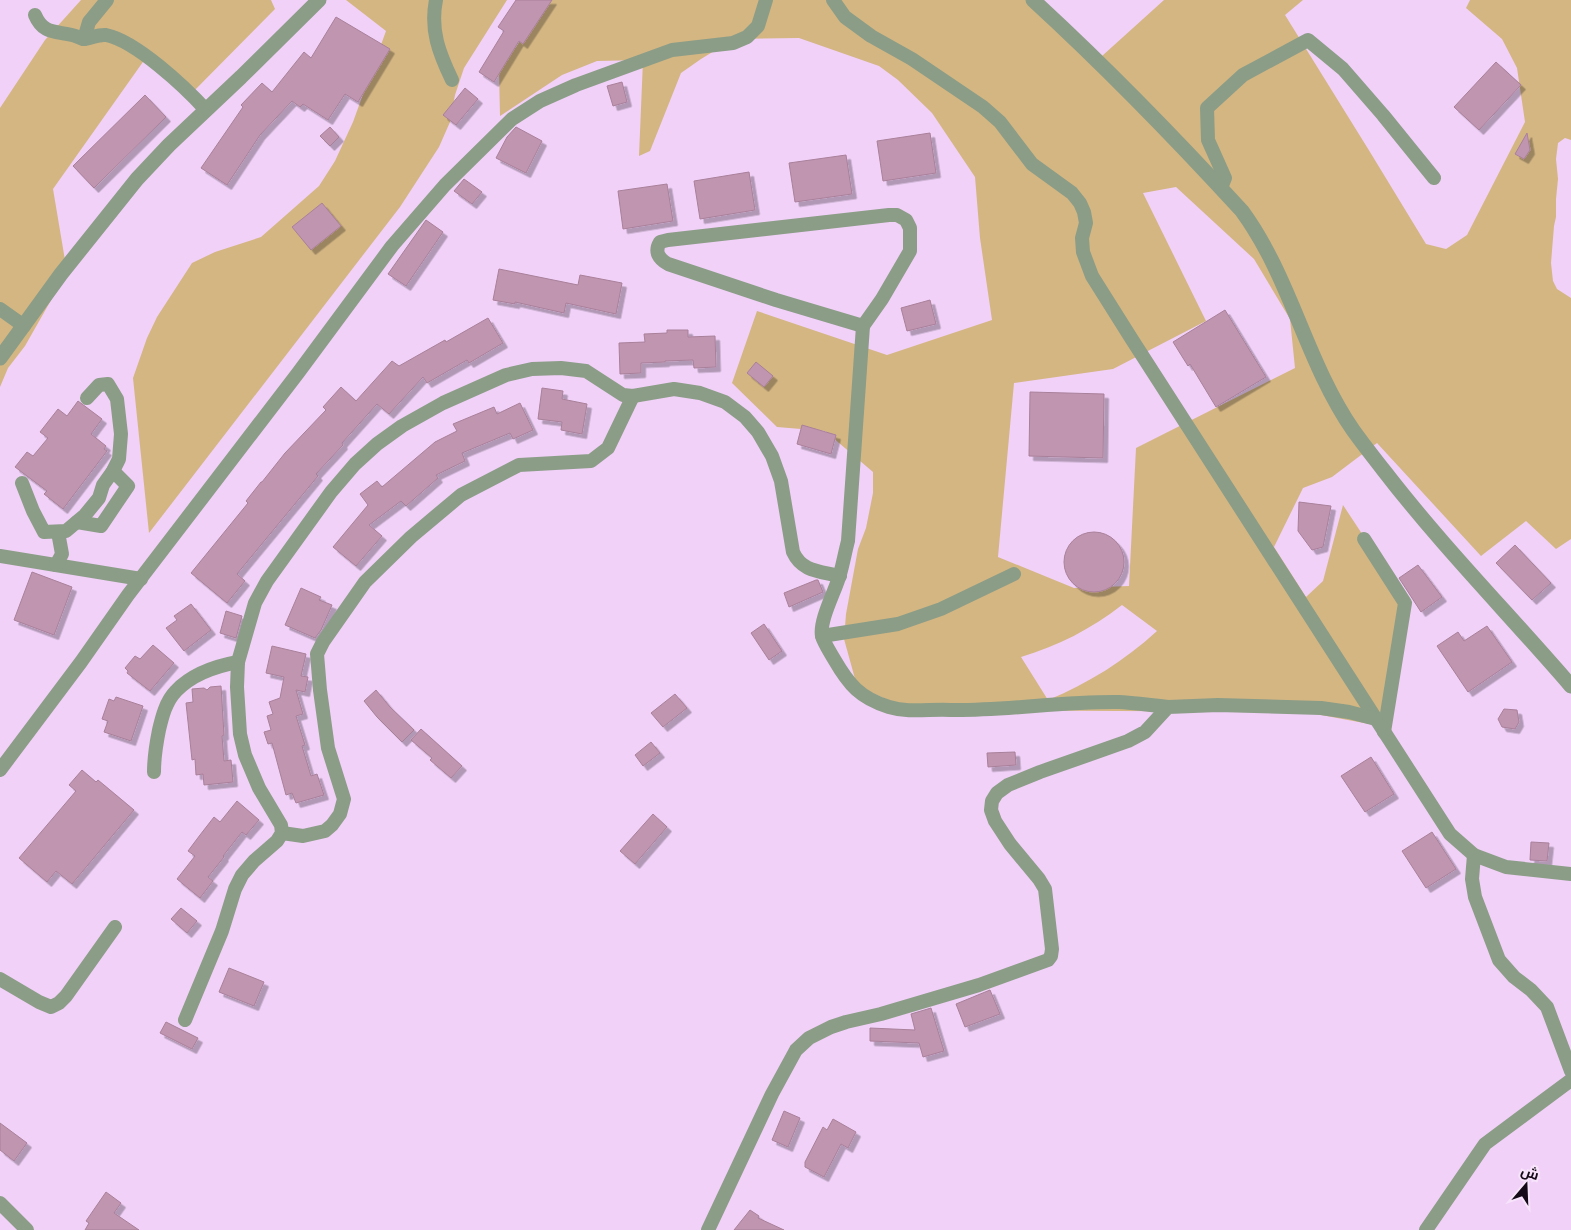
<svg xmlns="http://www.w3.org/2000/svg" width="1571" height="1230" font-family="Karla,Cairo,sans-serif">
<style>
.green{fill:#d4b683;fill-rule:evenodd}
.building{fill:#c095b0;stroke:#a9809a;filter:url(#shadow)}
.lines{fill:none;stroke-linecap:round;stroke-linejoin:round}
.minor{stroke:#8b9d87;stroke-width:14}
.tertiary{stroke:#8b9d87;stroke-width:15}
</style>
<defs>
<filter id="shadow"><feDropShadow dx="4.5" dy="4.5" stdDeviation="0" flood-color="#0004"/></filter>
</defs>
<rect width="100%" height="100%" fill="#f1d1f8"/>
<!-- green -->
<g class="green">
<path d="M81,0H271L275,9L187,98L150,52L53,189L67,272L25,346L8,368L0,387V108L45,40Z"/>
<path d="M346,0H507L464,68L455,95L450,122L439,147L400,207L149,533L133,378L147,338L157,317L192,263L215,252L261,237L319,186L335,161L353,122L386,31Z"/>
<path d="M550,0H1036L1102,56L1164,0H1303L1285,15L1370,152L1426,244L1446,249L1467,235L1525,122L1517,68L1502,39L1466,8L1470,0H1571V140L1565,138L1558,143L1556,159L1558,179L1556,199V217L1554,226L1551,263L1553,281L1557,289L1571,298V539L1556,549L1526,521L1481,556L1377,443L1332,477L1303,488L1274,547L1306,597L1323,581L1343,505L1403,596L1380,726L1305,712L910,710L857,686L844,639L846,614L858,549L866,528L873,493V472L825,431L777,427L732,383L757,311L887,355L992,320L980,238L975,177L932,113L898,80L879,66L799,38L734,39L701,59L681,73L650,151L639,156L643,60L597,61L562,75L500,116L499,70ZM1176,187L1254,259L1290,319L1295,368L1136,448L1129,586L1074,588L998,557L1014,383L1113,369L1206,321L1143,193ZM1122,605L1157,631C1124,661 1089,683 1048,700L1021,657C1058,646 1091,629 1122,605Z"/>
</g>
<!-- building -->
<g class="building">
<path d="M516,0H552L523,44L519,41L494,82L479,72L504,31L498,27Z"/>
<path d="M336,17L390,49L358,102L345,94L328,120L303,104L300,107L292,101L260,135L227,185L201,168L243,107L241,105L262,83L272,92L304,52L311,58Z"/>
<path d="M1496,62L1521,85L1479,130L1454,107Z"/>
<path d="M622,82L627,102L613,106L607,86Z"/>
<path d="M465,88L478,99L456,125L443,115Z"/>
<path d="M145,95L166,117L94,188L73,166Z"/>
<path d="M330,127L339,137L330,146L320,136Z"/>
<path d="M516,127L542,141L526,173L496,158L507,137Z"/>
<path d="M930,133L936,173L883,181L877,141Z"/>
<path d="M1527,133L1530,150L1524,159L1515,154Z"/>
<path d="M846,155L852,194L795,202L789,163Z"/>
<path d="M749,172L755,210L700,219L694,181Z"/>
<path d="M464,179L482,192L472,204L454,191Z"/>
<path d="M667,184L673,221L623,229L618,191Z"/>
<path d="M322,203L341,226L311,250L292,227Z"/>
<path d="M426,220L443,232L406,286L388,274Z"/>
<path d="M499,269L578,285L580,275L622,283L616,314L566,303L564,313L515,302V304L493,300Z"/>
<path d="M930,300L936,324L907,331L901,308Z"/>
<path d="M1225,310L1266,377L1216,407L1190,364L1188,366L1173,342Z"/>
<path d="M488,318L503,343L469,363L467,360L427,383L423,377L389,414L377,404L342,443L343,445L316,474L318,476L237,574L245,581L227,603L191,573L248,503L246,501L261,482H262L285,453L326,410L323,407L341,387L356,401L392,361L399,366L445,340L446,342Z"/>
<path d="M667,330H688V337L715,336L716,367L694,368L693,360L665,361V362L641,363V373L620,374L619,343L645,342L644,334L667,333Z"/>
<path d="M756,362L773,376L764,387L747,373Z"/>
<path d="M542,388L563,391L562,399L587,404L582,434L561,430L562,422L538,419Z"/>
<path d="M1030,392L1104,394L1103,458L1029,456Z"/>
<path d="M78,401L102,419L91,434L106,446L104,449L107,451L63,509L44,494L47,491L15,467L27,452L33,456L48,438L40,432L58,409L67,416Z"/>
<path d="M520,403L533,430L513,439L510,433L462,453L465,461L436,475L438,478L406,506L401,501L369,525L382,536L356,566L333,547L368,505L360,494L377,481L382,487L435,442L457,431L453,424L494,407L497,414Z"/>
<path d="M802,425L836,435L831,454L797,444Z"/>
<path d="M1299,502L1331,506L1323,547L1312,550L1298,531Z"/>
<circle cx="1094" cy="562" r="30"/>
<path d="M1515,545L1551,583L1532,600L1496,563Z"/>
<path d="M1418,565L1442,597L1421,612L1399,578Z"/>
<path d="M32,572L72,587L54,635L14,620Z"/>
<path d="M816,580H818L823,592L789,607L784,593Z"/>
<path d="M301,588L321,597L319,600L332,605L321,630L315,638L285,625Z"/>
<path d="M191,604L211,630L184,651L166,628L177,620L174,616Z"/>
<path d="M226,611L242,616L236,638L220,633Z"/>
<path d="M764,624L782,651L769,660L751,633Z"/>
<path d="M1487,626L1512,662L1468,692L1437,646L1458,632L1464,641Z"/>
<path d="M153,645L174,663L150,691L127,673L128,671L125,668L135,656L140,659Z"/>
<path d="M272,646L306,654L301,676L308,677L305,692L296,690L303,714L296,716L305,745L302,746L311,776L317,774L324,795L296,803L292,793L286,795L272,743L268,744L264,732L271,730L267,716L273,714L269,702L280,698L284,677L266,673Z"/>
<path d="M221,686L224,735L222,736L224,761L231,760L233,782L204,785L203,774L196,775L195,759L192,760L186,703L193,702L192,689L204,688L207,690L210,687Z"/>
<path d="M376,690L390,707L414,730L402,742L377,717L364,701Z"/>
<path d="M675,694L687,708L663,727L651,713Z"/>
<path d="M116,697L143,706L131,741L104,732L108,721L102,719L109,699L114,701Z"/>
<path d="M1504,709L1517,710L1519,722L1515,729L1502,727L1498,719Z"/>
<path d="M421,729L462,766L451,778L430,760L432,758L411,740Z"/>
<path d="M651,742L660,753L643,766L635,755Z"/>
<path d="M1015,752L1016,765L988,767L987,753Z"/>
<path d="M1371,757L1394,794L1365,812L1341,776Z"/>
<path d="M82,770L96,782L98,780L134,810L72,884L56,871L47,882L19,858L76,791L69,785Z"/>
<path d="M237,801L259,820L246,835L242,832L223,856L224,857L208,877L213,881L200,898L177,879L195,856L188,851L200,835L214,817L220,822Z"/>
<path d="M653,814L667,827L635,864L620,851Z"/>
<path d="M1432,832L1456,869L1426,888L1402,851Z"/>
<path d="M1531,842L1549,843L1547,861L1530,860Z"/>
<path d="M181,908L197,921L187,933L171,919Z"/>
<path d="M229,968L264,982L254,1006L219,992Z"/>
<path d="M990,990L1000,1014L965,1027L956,1004Z"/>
<path d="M931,1008L944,1051L923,1057L919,1043L870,1041V1028L915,1030L911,1014Z"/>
<path d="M166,1022L198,1038L192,1049L160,1033Z"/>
<path d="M784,1111L800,1118L788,1147L772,1140Z"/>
<path d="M833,1119L856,1132L848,1148L841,1144L824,1177L805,1167V1162L823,1127L827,1130Z"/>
<path d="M0,1123L27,1143L14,1161L0,1150Z"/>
<path d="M106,1192L121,1203L114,1213L139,1230H85L89,1223L86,1221Z"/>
<path d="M750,1210L759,1216L758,1218L784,1230H734Z"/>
</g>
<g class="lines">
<!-- minor -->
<g class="minor">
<path d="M436,0C430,30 439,53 452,80"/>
<path d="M833,0L845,17L871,36L912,59L983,107L1000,122L1032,164L1072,193L1080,203L1084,212L1086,223L1082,238L1083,252L1092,276L1131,338L1450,834L1474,855L1506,867L1571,874"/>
<path d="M35,15C43,34 55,31 72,35C76,36 80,38 83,39C90,39 98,34 106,35C136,41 185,87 206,110"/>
<path d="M84,39L89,22L107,0"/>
<path d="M1221,188L1225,178L1208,140L1207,108L1243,75L1308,40L1343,69L1383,115L1434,178"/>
<path d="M889,215H897L906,220L910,228V251L882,299L863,326L776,300L668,264C659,259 654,252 660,242L668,240Z"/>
<path d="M0,309L24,326"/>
<path d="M863,326L848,541C845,552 843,564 840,574C836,590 819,620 822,636C824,643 830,652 834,659C849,685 860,698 889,707C909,713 929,709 950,710C1006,711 1063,701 1119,702C1136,703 1152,705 1168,707"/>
<path d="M22,483L33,511L44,532L66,531L85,515L99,498L103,485L113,471L119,459L121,434L117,399L108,384L99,385L87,398"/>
<path d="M77,522L101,526L128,486L113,471"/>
<path d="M1364,539L1405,603L1384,732"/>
<path d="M0,556L141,579"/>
<path d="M56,565L62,554L58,532"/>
<path d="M822,636L898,624L941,609L1014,574"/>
<path d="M0,770L81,662L128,595L298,373L392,246L445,185L512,119L540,101L576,85L672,50L733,43L747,37L758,26L766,0"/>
<path d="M154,772C154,757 156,745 159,730C162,717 166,701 176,691C192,674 216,666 238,662"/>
<path d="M282,833L303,836L325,831L332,825L340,814L344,799L328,748L320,690L317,654L323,642L365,582L411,537L461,495L519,465L591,461L608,448L633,396"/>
<path d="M1474,855L1472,879L1475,897L1499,960L1514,977L1531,990L1547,1007L1571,1071"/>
<path d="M0,979L39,1002L51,1007L59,1003L66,996L115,927"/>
<path d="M185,1020L222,931L235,889L242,875L254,861L277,841L282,833L281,825L259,788L245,755L240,734L237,687L238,662L255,603L267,581L331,492L355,464L377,444L402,426L443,403L506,375L532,369L561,368L586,371L623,395L633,396L674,389L700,393L725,402L745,417L758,432L772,456L781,481L793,552C802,572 820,571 840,576"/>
<path d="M0,1203L27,1230"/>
<path d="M708,1230L772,1094L796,1050L809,1038L831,1027L846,1022L881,1014L979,985L1048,960L1051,956L1052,949L1045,889L1039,879L1010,844L995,821L991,810L992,801L997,793L1008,785L1040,772L1128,741L1145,732L1168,707L1218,705L1321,708L1349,712L1376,719"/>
<path d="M1426,1230L1485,1144L1571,1080"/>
</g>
<!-- tertiary -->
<g class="tertiary">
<path d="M1033,0C1106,67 1175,138 1242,211C1291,278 1306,362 1353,430C1363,444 1374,458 1385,472C1443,547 1509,614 1571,686"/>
<path d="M0,358L61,274L137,179L169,145L241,77L319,0"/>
</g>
</g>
<!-- north arrow -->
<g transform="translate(1526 1185) rotate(19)" stroke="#f7e4fb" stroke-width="4" paint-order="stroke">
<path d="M0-4L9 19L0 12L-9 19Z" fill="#150a17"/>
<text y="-8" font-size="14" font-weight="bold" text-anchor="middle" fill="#150a17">ش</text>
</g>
</svg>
